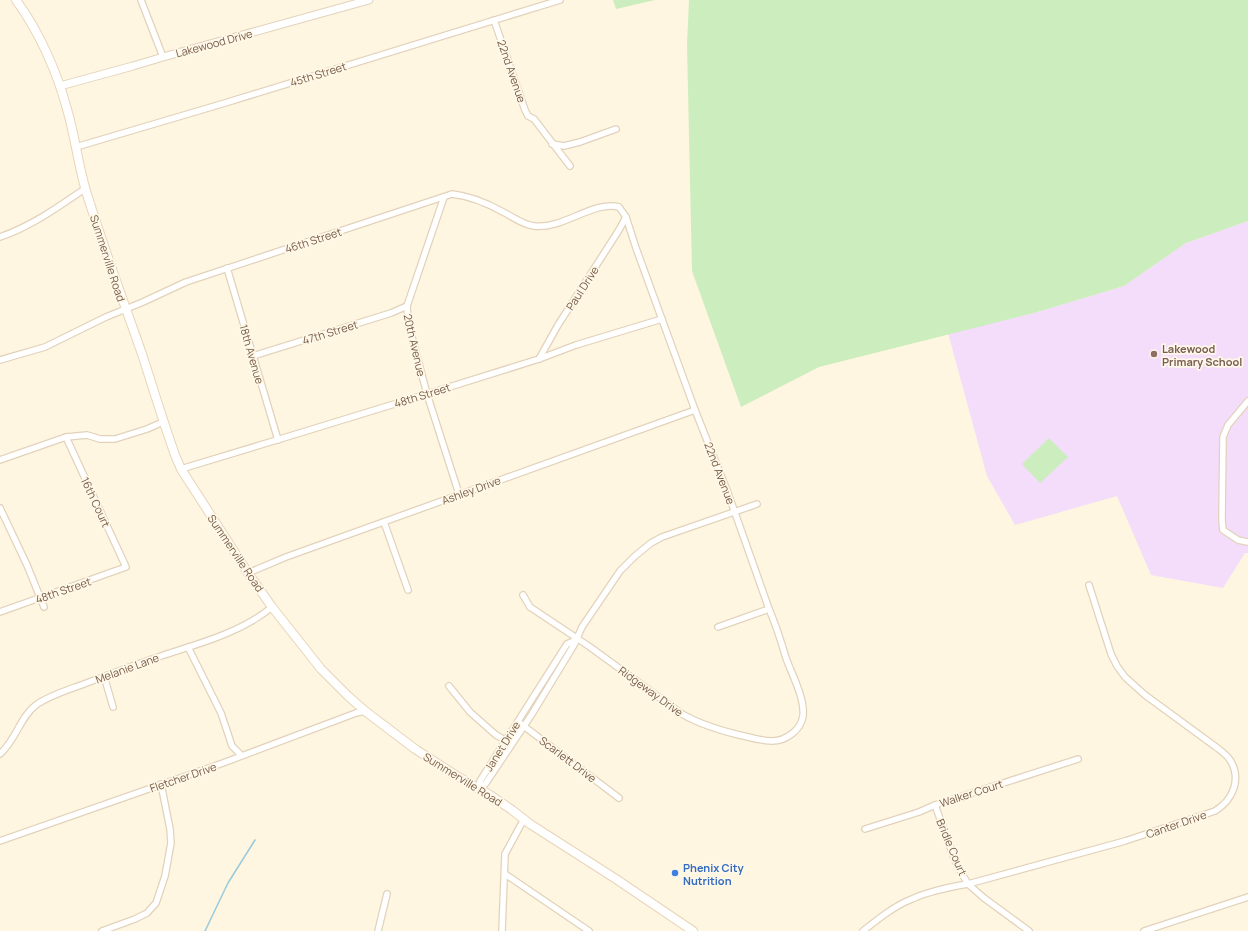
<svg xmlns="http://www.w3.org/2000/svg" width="1248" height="931" font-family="Manrope,sans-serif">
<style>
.education{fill:#f3ddfa}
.green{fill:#ccedbe}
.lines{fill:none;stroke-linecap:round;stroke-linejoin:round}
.stream{stroke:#99cadc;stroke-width:1.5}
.minor-casing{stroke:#e3d2bb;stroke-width:8}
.tertiary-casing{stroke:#e3d2bb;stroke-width:9}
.secondary-casing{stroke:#e9d4b9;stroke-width:10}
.minor{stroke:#fff;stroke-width:5.5}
.tertiary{stroke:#fff;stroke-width:7}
.secondary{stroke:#fff;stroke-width:8}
.education-dot{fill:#8d6e63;stroke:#fff8e8;stroke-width:1.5}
.shop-dot{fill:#3f7fe0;stroke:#fff8e8;stroke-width:1.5}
.labels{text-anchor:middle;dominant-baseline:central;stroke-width:3.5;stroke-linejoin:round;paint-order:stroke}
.street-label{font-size:11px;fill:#775c45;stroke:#fff8e8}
.education-label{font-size:11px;font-weight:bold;fill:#785e54;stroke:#fff8e8;text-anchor:start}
.shop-label{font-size:11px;font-weight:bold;fill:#366cbe;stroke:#fff8e8;text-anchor:start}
</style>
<rect width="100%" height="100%" fill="#fef6e0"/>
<!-- education -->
<path class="education" d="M1248,221V553H1245L1223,588L1151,575L1117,496L1015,525L987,476L948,333L1034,313L1124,286L1186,243Z"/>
<!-- green -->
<g class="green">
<path d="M613,0H655L616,9Z"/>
<path d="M689,0H1248V221L1186,243L1124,286L1034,313L819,367L741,407L692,271L687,45Z"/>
<path d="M1049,438L1068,457L1040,483L1022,464Z"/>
</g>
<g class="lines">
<!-- stream -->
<path class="stream" d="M205,931L228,883L255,840"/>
<defs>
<g id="minor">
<path d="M141,0L163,57"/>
<path d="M494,20L525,110L528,116L534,119L570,166"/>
<path d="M552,144L564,146L580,142L616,129"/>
<path d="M76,147L225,103L560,0"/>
<path d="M444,197L407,306L408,322L427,394L459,494"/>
<path d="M0,237C32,226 58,207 86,188"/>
<path d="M227,268L278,440"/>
<path d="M253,356L391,313L407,306"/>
<path d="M539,359L558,325L619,230L626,217"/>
<path d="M0,360L45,347L106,317L143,302L186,282L452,194C470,196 487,203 503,212C513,217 523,225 534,226C562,230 594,200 619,207L626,217L636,248L695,410L728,493L769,609C776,625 781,641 786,658C792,675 805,698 803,716C801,730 786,741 772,741C764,741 756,739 748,737C725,732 703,726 682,714L590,647L530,607L523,595"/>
<path d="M1248,401L1228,425L1223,437L1222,520L1223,530L1238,540L1248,542"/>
<path d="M0,460L66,437L87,435L100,439H115L147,429L163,422"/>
<path d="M181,469L303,432L427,394L539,359L576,345L662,319"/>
<path d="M0,508L27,565L44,607"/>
<path d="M384,522L408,590"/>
<path d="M248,573L286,557L695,410"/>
<path d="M0,612L126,567L66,437"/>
<path d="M718,627L769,609"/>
<path d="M188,647L221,713L232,746L241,755"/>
<path d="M104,676L113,707"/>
<path d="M449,686L470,712L496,735L512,744"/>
<path d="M521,724L619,798"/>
<path d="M0,754C16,740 20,717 36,705C50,695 68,690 84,684C110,674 137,664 164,655C201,643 242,632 272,607"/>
<path d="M480,790L486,783L532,714L574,645L582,627L620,571L635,556L651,543L662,537L757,504"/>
<path d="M480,790V781L567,644L578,639"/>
<path d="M935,805L953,855L958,867L968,884L984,898L1029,931"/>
<path d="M865,829L919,812L935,805L1078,759"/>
<path d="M0,841L223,763L356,713L365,711"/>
<path d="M505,874L589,931"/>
<path d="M102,931L135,919L147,913L156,903L165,876L171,843L170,829L161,784"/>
<path d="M378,931L387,894"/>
<path d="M502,931L505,854L524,819"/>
<path d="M863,931C878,919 894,906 912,899C929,891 950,887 968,884L1125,841L1215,811C1233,800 1242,779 1230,760C1226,754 1221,751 1216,747L1145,695L1125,677L1117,666L1111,654L1089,585"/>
<path d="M1144,931L1248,897"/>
</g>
<path id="tertiary" d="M60,86L133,66L163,57L369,0"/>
<path id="secondary" d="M16,0C39,31 57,72 67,109C75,136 78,164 86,191C103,246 123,300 142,354C153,388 163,421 175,455L181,469L248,573L272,607L321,669L348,696L365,711L415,749L457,776L490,795L512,810L530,824L616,879L693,931"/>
</defs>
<!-- minor casing -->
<use href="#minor" class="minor-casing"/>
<!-- tertiary casing -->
<use href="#tertiary" class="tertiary-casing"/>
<!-- secondary casing -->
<use href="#secondary" class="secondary-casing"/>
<!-- minor -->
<use href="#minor" class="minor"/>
<!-- tertiary -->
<use href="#tertiary" class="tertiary"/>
<!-- secondary -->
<use href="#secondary" class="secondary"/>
</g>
<!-- markers -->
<circle class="education-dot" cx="1154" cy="354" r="4"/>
<circle class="shop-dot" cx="675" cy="873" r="4"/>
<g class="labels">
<!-- street labels -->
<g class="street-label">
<text transform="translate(214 43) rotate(-15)">Lakewood Drive</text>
<text transform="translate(512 71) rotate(71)">22nd Avenue</text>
<text transform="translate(318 74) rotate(-17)">45th Street</text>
<text transform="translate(313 240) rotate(-18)">46th Street</text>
<text transform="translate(108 258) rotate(72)">Summerville Road</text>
<text transform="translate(582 288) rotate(-57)">Paul Drive</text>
<text transform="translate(330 332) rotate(-17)">47th Street</text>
<text transform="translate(415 345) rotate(77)">20th Avenue</text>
<text transform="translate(252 354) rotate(74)">18th Avenue</text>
<text transform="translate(422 395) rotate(-17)">48th Street</text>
<text transform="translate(720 473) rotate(69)">22nd Avenue</text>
<text transform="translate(471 490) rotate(-20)">Ashley Drive</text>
<text transform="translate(96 502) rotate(65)">16th Court</text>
<text transform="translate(236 553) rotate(56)">Summerville Road</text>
<text transform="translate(63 590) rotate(-19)">48th Street</text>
<text transform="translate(127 668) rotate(-20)">Melanie Lane</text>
<text transform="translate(651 691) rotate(36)">Ridgeway Drive</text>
<text transform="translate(502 746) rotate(-58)">Janet Drive</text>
<text transform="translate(568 759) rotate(37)">Scarlett Drive</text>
<text transform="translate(183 777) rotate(-19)">Fletcher Drive</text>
<text transform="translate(463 779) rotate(32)">Summerville Road</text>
<text transform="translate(971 793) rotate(-18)">Walker Court</text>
<text transform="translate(1176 824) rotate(-19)">Canter Drive</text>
<text transform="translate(952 847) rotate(67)">Bridle Court</text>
</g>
<!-- education labels -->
<g class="education-label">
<text x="1162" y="348">Lakewood<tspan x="1162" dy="13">Primary School</tspan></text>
</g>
<!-- shop labels -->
<g class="shop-label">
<text x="683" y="867">Phenix City<tspan x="683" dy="13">Nutrition</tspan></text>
</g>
</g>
</svg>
